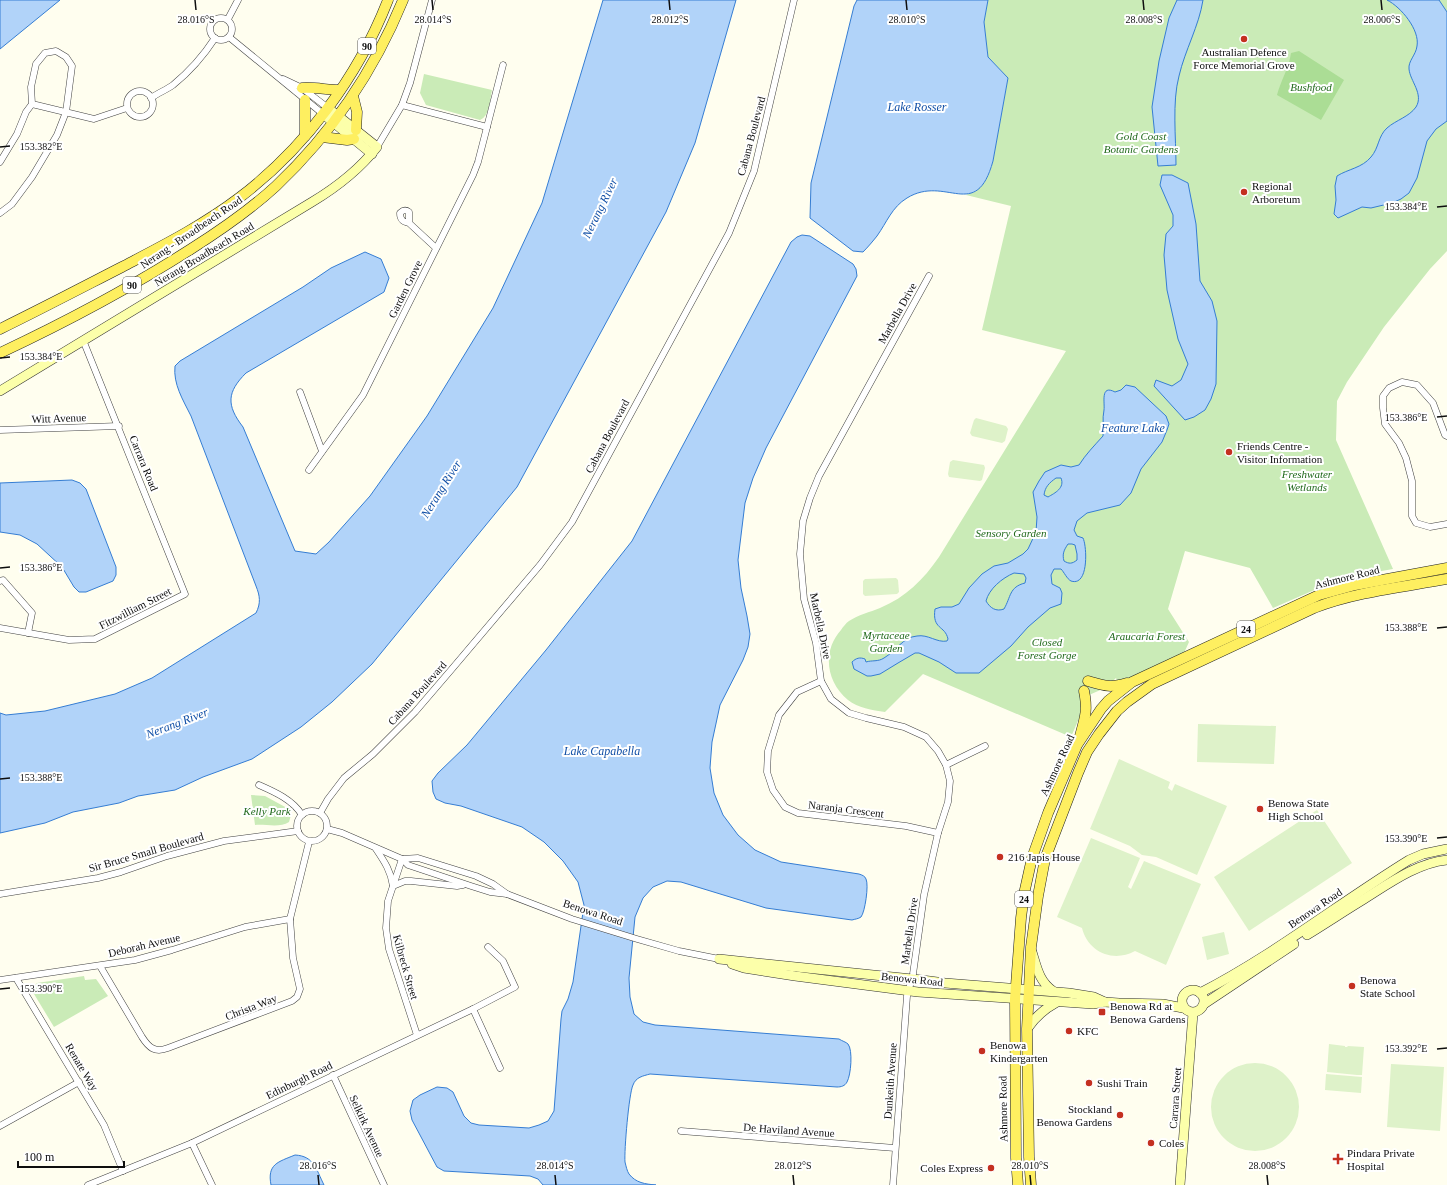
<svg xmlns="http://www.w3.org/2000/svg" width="1447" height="1185" font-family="Georgia,serif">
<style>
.green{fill:#caebb7}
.forest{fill:#abdd95}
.pitch{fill:#def2c9}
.water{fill:#b1d3f9;stroke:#357dd3;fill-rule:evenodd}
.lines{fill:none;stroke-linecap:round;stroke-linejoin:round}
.street-casing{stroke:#414141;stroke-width:7}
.secondary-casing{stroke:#303030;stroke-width:10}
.primary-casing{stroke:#1f1f1f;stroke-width:11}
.street{stroke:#fff;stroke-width:6}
.secondary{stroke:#fcffaa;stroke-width:9}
.primary{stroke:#feef60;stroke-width:10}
.ticks{fill:none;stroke:#0e0e0e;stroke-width:1.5}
.poi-dot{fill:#c43020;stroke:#fff;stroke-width:1.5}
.labels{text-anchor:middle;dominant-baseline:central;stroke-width:4;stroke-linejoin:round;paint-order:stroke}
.shield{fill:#fff;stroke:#565656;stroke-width:1}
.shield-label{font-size:10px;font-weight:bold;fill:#0e0e0e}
.poi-label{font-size:11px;fill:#0e0e0e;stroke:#fff;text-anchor:start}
.park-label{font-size:11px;font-style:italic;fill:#20691b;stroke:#fff}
.street-label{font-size:11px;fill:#0e0e0e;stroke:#fff}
.water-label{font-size:12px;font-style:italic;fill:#114fa6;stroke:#fff}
.ticks-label{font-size:10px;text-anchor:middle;fill:#0e0e0e;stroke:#fff;stroke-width:4;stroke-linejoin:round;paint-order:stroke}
</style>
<rect width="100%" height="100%" fill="#fffeef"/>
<!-- green -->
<g class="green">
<path d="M988,0H1447V251L1430,269L1384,327L1347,382L1337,401L1336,440L1393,569L1342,578L1273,608L1250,568L1185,551L1168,609L1189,642L1184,653L1118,683L1116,678L1105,688L1089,695L1071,737L923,674L885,712C872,710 858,708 848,700C826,682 822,651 841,630C843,627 846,623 849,621C858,615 870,612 880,608C906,597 923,580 939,557L1066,351L982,330L1011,206L966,195C983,189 989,178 993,161L1008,78L988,57L984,22Z"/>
<path d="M424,74L492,90C490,99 490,116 480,120L426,105L420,93Z"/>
<path d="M251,795L265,796L287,808L290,811L291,815L289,822C280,828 266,824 255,825Z"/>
<path d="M84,976L85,980L96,979L108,996L54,1027L31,989L37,983Z"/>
</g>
<!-- forest -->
<path class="forest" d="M1299,51L1344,80L1321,120L1277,95C1281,80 1289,68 1291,53Z"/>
<!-- pitch -->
<g class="pitch">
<path d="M976,418L1006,426L1008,429L1005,441L1002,443L972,436L970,433L974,420Z"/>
<path d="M953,460L984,465L985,468L982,480L980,481L949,477L948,474L950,462Z"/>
<path d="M896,578L898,580L899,592L897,594L865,596L863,594V581L865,579Z"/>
<path d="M1198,724L1276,726L1274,764L1197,762Z"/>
<path d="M1119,759L1170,782L1168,788L1172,791L1175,784L1227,806L1197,875L1156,857L1142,855L1130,846L1090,829Z"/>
<path d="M1317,810L1352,863L1249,931L1214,877Z"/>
<path d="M1091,838L1140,858L1128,887L1131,889L1144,861L1201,884L1166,965L1135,951C1113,963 1088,952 1082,928L1057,917Z"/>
<path d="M1224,932L1229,954L1207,960L1202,937Z"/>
<path d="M1329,1044L1345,1046V1047H1347L1348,1046L1364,1047L1362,1075H1357L1327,1072Z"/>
<circle cx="1255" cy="1107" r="44"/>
<path d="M1391,1064L1444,1067L1440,1131L1387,1127Z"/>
<path d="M1326,1074L1362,1077L1361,1093L1325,1090Z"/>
</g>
<!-- water -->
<g class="water">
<path d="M0,0H60L0,49Z"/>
<path d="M603,0H736L695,143L666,212L517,487L372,664L332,702L301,727L252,759L203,777L175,790L138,796L119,803L73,812L45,823L0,833V713L6,715L45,711L115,694L152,678L256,613C261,603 260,596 256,586L191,416C183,400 173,384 175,366L180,361L303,287L331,268L365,252L381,259L389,278L384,292L246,373C227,392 226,405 243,427L295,551L316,554L329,542L370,496L427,416L493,308L542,203Z"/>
<path d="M857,0H988L984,22L988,57L1008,78L993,161C976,223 946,174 907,198C892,207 887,222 877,236C873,241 868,247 863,252L853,251L810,218L811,183L854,6Z"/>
<path d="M1177,0H1203C1199,26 1185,50 1179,76C1172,102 1176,138 1176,165L1158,166L1152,107L1159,61L1169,18Z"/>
<path d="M1387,0H1439L1447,12V121L1436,129L1427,141L1417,178L1409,193L1401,199L1392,203L1371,208L1362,207L1338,218L1334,214L1336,200L1335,186L1337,176C1348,169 1362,168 1371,157C1379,148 1378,136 1387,128C1396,120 1409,117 1416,107C1424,94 1410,81 1409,69C1408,61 1416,55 1417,46C1420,30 1401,7 1387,0Z"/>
<path d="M1162,175H1172L1188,183L1196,224L1200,281L1212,301L1217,321L1216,384L1211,399L1205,410L1194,417L1185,420L1154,386L1156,380L1172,386L1181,380L1188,364L1178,339L1167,290L1164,255L1166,234L1173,226V215L1160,185Z"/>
<path d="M802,235L810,236L853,264L856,269L857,276L766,448L753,478L745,503L738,560L741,588L747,616L750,634L748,647L743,660L720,705L712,742L710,768L714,793L723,815L738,835L755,850L781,862L859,874C862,875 865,876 866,879C869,885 865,912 861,917C858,919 855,919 852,920L766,908L681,882L667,881L653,887L643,898L635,917L629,978L630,997L634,1014L643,1022L655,1025L839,1039C842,1041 846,1042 848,1044C853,1050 851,1075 847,1082C845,1086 841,1087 837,1087L650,1074C643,1076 636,1077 633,1085C629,1093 624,1151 625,1162C626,1166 627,1171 629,1174C636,1183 645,1184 656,1185H543L538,1179L530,1176L444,1171L437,1167L412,1120L410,1111L413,1100L420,1095L437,1087L447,1088L453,1092L464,1116L471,1123L479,1125L529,1128L539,1125L548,1121L554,1111L561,1019L562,1011L568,999L573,982L584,905L578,882L563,861L544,842L522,827L461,806L445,803L436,799L433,792L432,781L438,773L467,745L546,650L632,541L791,242L797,237Z"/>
<path d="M1126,385L1135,387L1166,416L1169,424L1167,430L1162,442L1141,469L1131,493L1120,505L1087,513L1077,521L1074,530L1077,536L1083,538C1087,546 1089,587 1071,581C1067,579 1064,572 1061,569H1054L1051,575L1052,584L1060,588L1062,593L1061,604L1050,608L1028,627L1011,646L979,673H956L939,662L919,653H915L898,663L880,674L871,676H867L854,669L852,662C856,658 860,657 865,659L866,662C872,660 878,662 884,658C896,651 903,637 917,636C928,634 937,643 947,641L948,639C945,625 932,630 935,609L941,607H952L959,604L969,588L982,574L994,566L1008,563L1023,554L1028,549L1036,532L1037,517L1033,492L1039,481L1045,472L1061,465L1071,467L1079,465C1086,454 1094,446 1103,436C1104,428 1102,419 1104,410C1105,403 1100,384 1115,392L1121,390ZM1056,478H1061C1065,488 1055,493 1048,497L1044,495C1045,487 1049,483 1056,478ZM1068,544H1072L1075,545L1077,554V560C1072,564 1069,564 1064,561C1062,554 1064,550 1068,544ZM1014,573L1024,574L1026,578L1025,583C1009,587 1011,597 1004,609C996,612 990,608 986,601C989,589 1002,578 1014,573Z"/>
<path d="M72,480L80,483L86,489L116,567V575L113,581L86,592H79L74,587L62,567L37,544L20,535L0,532V483Z"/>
<path d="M295,1155C314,1156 316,1169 324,1185H271C267,1164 278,1162 295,1155Z"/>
</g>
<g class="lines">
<defs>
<g id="street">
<circle cx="221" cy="29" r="11"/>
<path d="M228,19L238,0"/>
<path d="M229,37L323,114"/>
<path d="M283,79L302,88L328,108"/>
<circle cx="140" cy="104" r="13"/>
<path d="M151,98C158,93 166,90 173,85C189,72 204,55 215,38"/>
<path d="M32,104L94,119L127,108"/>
<path d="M402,105L487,127"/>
<path d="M377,147L402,105L410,83L432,0"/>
<path d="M0,162L17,134L26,112L32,104L31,87L36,64L45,53L56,51L66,57L72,66L66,112L57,135L32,177L12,204L0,213"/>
<path d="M409,223V212C405,209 403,210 400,213C400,220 403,222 409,223L436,248"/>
<path d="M300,392L322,451"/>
<path d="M0,430L119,426"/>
<path d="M1447,436L1445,435L1433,403L1417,385L1402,382L1389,388L1383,396V408L1385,424L1399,443L1406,458L1412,481V516L1416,523L1430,527L1447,524"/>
<path d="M309,470L363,395L473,175L478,162L503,65"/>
<path d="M0,581L3,580L32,613L28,633"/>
<path d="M0,628L69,640L95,639L185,594L83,340"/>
<path d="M821,681L797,692L779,715L768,751L767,772L773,790L785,807L798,813L906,826L938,833"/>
<path d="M946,765L985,746"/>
<path d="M259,785C275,792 293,800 302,815"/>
<circle cx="312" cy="826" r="15"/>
<path d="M320,813L328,799L344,778L373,754L415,712L451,670L540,565L572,522L729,233L754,171L794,0"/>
<path d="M327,829L342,833L402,859L418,858L476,876L493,884L507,894"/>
<path d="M376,849C384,861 391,871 393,886L405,881H411L457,886L463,885"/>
<path d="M402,859L408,865L471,886L490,892L507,894L572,919L637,939L679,951L719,959"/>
<path d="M402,859L388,901L386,928L389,949L417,1035"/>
<path d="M0,894L98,878L121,872L167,856L224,841L298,831"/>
<path d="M100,966L142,1037C149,1048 155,1053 168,1048L292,1001L297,997L300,989L293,958L290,919L309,842"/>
<path d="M16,978L104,1125L123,1171"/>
<path d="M0,980L135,960L172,950L245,927L290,919"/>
<path d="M473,1009L500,1068"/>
<path d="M333,1075L384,1185"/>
<path d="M0,1126L79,1082"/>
<path d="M681,1131L895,1148"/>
<path d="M192,1143L212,1185"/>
<path d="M88,1185L192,1143L473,1009L515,987L503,961L488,947"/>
<path d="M893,1185L907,996L913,974L924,895L938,833L948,802L950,781L946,765L938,751L926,737L904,727L866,718L849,713L831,699L821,681L816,643L804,599L800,554L803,521L810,498L819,476L929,276"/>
</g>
<g id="secondary">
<path d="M323,114L372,154"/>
<path d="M0,391L312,202C337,187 359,170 377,147L328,108"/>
<path d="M1307,935C1325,924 1343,912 1361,901C1387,885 1416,863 1447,860"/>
<path d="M1032,952C1037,968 1039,981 1053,991"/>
<path d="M719,959L922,980L945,983L1069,993L1094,997L1105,1002L1119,1003L1163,1004L1183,1008"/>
<path d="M732,964L744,968L795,976L918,992L1093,1004L1105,1002"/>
<circle cx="1193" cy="1001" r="11"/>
<path d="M1200,993C1274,955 1339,903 1409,860L1423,854L1447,849"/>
<path d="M1204,1004L1294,944"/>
<path d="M1027,1029C1035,1017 1044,1009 1057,1002"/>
<path d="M1180,1185L1193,1013"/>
</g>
<g id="primary">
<path d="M302,88C315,87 327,90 340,90"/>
<path d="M353,96L357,112L356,130"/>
<path d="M305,100V136"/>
<path d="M322,137L347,140L354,139"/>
<path d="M0,329C41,309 81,288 122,267C162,246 202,226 239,198C305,148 358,77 388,0"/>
<path d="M0,353C66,322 130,288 191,249C221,230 250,210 276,186C332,133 374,71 403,0"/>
<path d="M1088,681C1105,686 1110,688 1127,683"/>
<path d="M1080,736C1085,718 1088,710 1084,691"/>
<path d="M1018,1185L1016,1158L1015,999L1021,918L1024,894L1032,858L1048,813L1077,745L1101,709L1108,701L1132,682L1319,595L1355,585L1447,568"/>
<path d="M1031,1185L1029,1157L1027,1029L1031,947L1038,896L1045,859L1078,773L1087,752L1099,734L1117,711L1127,702L1152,684L1314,608C1355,592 1403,587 1447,579"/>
</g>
</defs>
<!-- street casing -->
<use href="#street" class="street-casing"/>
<!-- secondary casing -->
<use href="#secondary" class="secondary-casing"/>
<!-- primary casing -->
<use href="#primary" class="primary-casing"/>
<!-- street -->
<use href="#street" class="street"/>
<!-- secondary -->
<use href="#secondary" class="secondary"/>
<!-- primary -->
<use href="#primary" class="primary"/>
</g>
<!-- ticks -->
<path class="ticks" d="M195,0L196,10M432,0L433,10M669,0L670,10M906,0L907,10M1143,0L1144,10M1381,0L1382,10M0,147L10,146M1437,207L1447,206M0,358L10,357M1437,417L1447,416M0,568L10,567M1437,628L1447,627M0,779L10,778M1437,838L1447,837M0,989L10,988M1437,1049L1447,1048M318,1175L319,1185M555,1175L556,1185M793,1175L794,1185M1030,1175L1031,1185M1267,1175L1268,1185"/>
<!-- markers -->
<g class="poi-dot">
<circle cx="1244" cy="39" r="4"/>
<circle cx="1244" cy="192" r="4"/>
<circle cx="1229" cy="452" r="4"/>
<circle cx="1260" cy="809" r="4"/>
<circle cx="1000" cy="857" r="4"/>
<circle cx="1352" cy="986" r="4"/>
<rect x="1098" y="1008" width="8" height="8" rx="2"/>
<circle cx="1069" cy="1031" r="4"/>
<circle cx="982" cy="1051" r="4"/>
<circle cx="1089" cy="1083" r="4"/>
<circle cx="1120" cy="1115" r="4"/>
<circle cx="1151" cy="1143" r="4"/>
<path d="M1336 1153h4v4h4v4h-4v4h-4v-4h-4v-4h4z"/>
<circle cx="991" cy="1168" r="4"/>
</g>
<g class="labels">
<!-- shield labels -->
<g class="shield">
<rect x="358" y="38" width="18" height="16" rx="3"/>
<rect x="123" y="277" width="18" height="16" rx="3"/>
<rect x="1237" y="621" width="18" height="16" rx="3"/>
<rect x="1015" y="891" width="18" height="16" rx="3"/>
</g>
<g class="shield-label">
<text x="367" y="46">90</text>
<text x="132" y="285">90</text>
<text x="1246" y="629">24</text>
<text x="1024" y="899">24</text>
</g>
<!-- poi labels -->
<g class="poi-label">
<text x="1244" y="52" text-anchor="middle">Australian Defence<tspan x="1244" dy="13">Force Memorial Grove</tspan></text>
<text x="1252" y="186">Regional<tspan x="1252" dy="13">Arboretum</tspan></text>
<text x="1237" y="446">Friends Centre -<tspan x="1237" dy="13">Visitor Information</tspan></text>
<text x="1268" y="803">Benowa State<tspan x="1268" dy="13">High School</tspan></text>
<text x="1008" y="857">216 Japis House</text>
<text x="1360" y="980">Benowa<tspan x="1360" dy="13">State School</tspan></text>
<text x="1110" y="1006">Benowa Rd at<tspan x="1110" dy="13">Benowa Gardens</tspan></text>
<text x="1077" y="1031">KFC</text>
<text x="990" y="1045">Benowa<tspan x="990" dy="13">Kindergarten</tspan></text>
<text x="1097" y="1083">Sushi Train</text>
<text x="1112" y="1109" text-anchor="end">Stockland<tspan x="1112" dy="13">Benowa Gardens</tspan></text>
<text x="1159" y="1143">Coles</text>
<text x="1347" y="1153">Pindara Private<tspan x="1347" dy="13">Hospital</tspan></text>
<text x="983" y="1168" text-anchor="end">Coles Express</text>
</g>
<!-- park labels -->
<g class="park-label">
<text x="1311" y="87">Bushfood</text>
<text x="1141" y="136">Gold Coast<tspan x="1141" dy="13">Botanic Gardens</tspan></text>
<text x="1307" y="474">Freshwater<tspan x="1307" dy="13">Wetlands</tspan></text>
<text x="1011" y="533">Sensory Garden</text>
<text x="886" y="635">Myrtaceae<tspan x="886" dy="13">Garden</tspan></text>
<text x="1147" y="636">Araucaria Forest</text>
<text x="1047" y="642">Closed<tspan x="1047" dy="13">Forest Gorge</tspan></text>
<text x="267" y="811">Kelly Park</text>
</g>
<!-- street labels -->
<g class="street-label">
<text transform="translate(751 136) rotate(-75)">Cabana Boulevard</text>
<text transform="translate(191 232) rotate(-34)">Nerang - Broadbeach Road</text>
<text transform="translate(204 254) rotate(-31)">Nerang Broadbeach Road</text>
<text transform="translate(405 289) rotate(-64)">Garden Grove</text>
<text transform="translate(897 313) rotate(-61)">Marbella Drive</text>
<text transform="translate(59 418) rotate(-2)">Witt Avenue</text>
<text transform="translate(607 436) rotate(-62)">Cabana Boulevard</text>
<text transform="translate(144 463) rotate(68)">Carrara Road</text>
<text transform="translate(1347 577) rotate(-14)">Ashmore Road</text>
<text transform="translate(135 608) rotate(-27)">Fitzwilliam Street</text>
<text transform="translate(821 626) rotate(78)">Marbella Drive</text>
<text transform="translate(417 693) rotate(-48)">Cabana Boulevard</text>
<text transform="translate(1057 765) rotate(-65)">Ashmore Road</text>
<text transform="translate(846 809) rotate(7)">Naranja Crescent</text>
<text transform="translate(146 852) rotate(-16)">Sir Bruce Small Boulevard</text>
<text transform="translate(1315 908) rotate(-34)">Benowa Road</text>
<text transform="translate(593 912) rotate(18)">Benowa Road</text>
<text transform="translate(909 931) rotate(-82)">Marbella Drive</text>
<text transform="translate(144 945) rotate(-13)">Deborah Avenue</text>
<text transform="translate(406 967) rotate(74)">Kilbreck Street</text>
<text transform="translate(912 979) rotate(6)">Benowa Road</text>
<text transform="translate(251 1007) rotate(-21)">Christa Way</text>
<text transform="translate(82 1067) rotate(59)">Renate Way</text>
<text transform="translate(299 1080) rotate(-26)">Edinburgh Road</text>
<text transform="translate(890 1081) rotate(-86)">Dunkeith Avenue</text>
<text transform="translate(1175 1098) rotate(-86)">Carrara Street</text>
<text transform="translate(1003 1109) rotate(-91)">Ashmore Road</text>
<text transform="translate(367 1126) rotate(65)">Selkirk Avenue</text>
<text transform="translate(789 1130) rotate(4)">De Haviland Avenue</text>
</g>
<!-- water labels -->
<g class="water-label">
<text x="917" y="107">Lake Rosser</text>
<text transform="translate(600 208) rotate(-64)">Nerang River</text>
<text x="1133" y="428">Feature Lake</text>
<text transform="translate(441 489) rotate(-58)">Nerang River</text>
<text transform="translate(177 723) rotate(-21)">Nerang River</text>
<text x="602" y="751">Lake Capabella</text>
</g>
</g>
<g class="ticks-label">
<text x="196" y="23">28.016°S</text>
<text x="433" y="23">28.014°S</text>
<text x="670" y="23">28.012°S</text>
<text x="907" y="23">28.010°S</text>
<text x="1144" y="23">28.008°S</text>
<text x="1382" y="23">28.006°S</text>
<text x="41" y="150">153.382°E</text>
<text x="1406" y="210">153.384°E</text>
<text x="41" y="360">153.384°E</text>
<text x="1406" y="421">153.386°E</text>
<text x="41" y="571">153.386°E</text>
<text x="1406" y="631">153.388°E</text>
<text x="41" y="781">153.388°E</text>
<text x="1406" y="842">153.390°E</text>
<text x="41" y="992">153.390°E</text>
<text x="1406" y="1052">153.392°E</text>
<text x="318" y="1169">28.016°S</text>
<text x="555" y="1169">28.014°S</text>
<text x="793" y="1169">28.012°S</text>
<text x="1030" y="1169">28.010°S</text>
<text x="1267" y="1169">28.008°S</text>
</g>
<!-- scale -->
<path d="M18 1161v6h106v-6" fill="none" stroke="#0e0e0e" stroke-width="2"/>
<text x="24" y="1161" font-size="12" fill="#0e0e0e" stroke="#ffffff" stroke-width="3" paint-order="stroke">100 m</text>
</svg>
